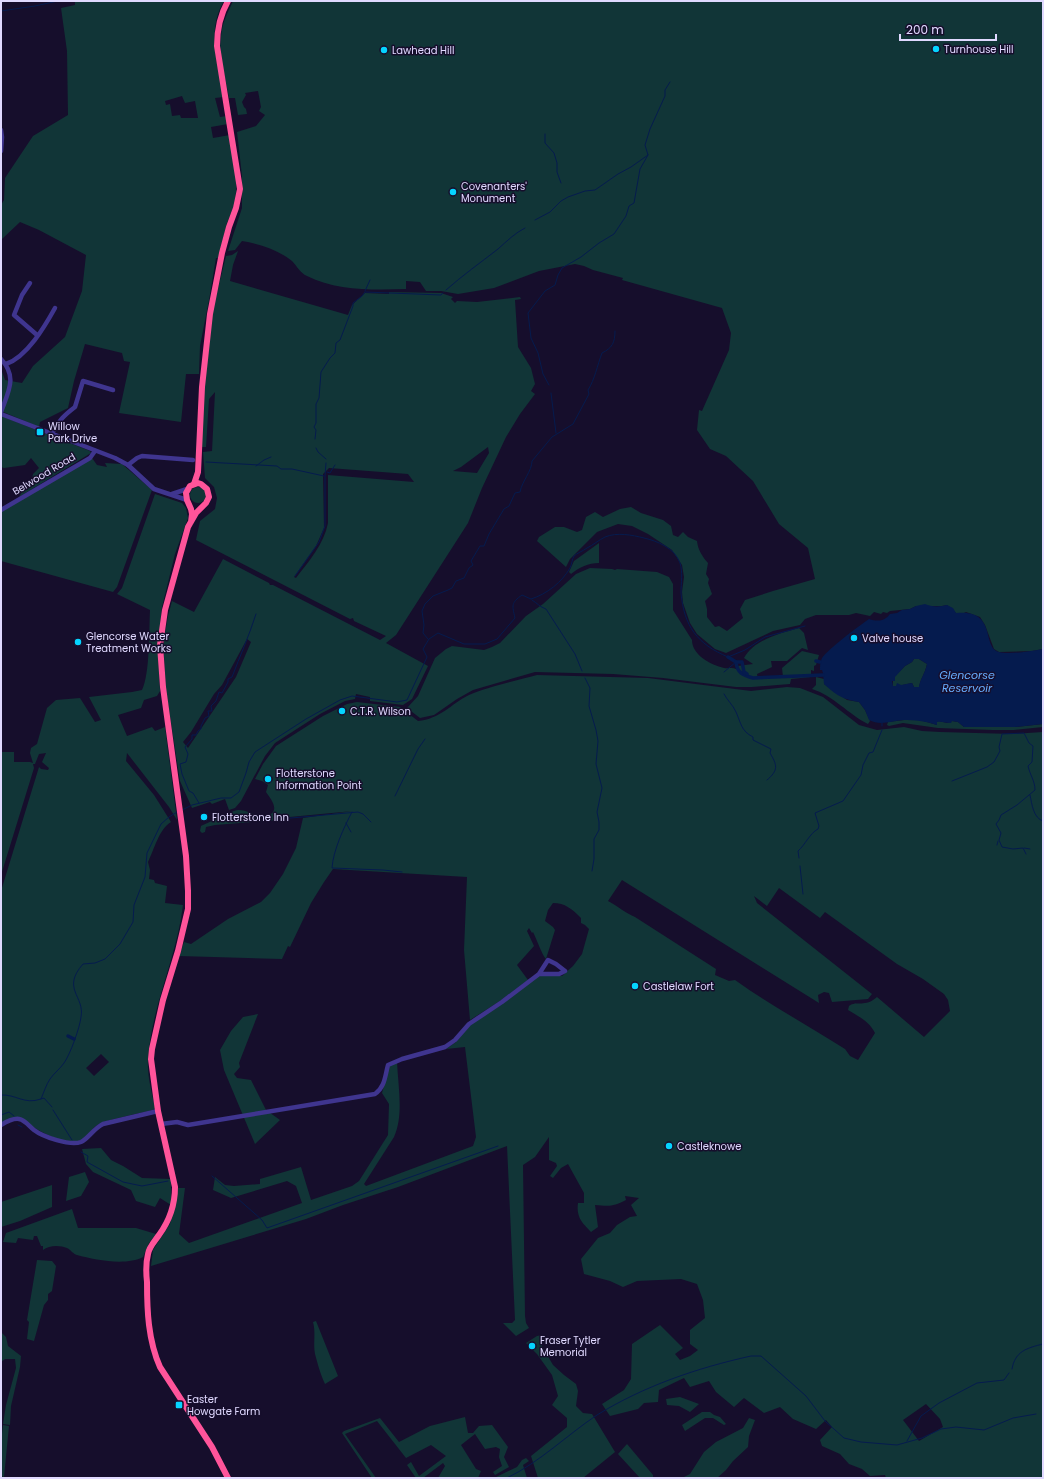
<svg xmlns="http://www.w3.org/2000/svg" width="1044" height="1479" font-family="Poppins,sans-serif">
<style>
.green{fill:#113537;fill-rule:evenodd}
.water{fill:#051b4e;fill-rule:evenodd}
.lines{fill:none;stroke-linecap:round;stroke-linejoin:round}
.stream{stroke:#051b4e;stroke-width:1}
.canal{stroke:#051b4e;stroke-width:3.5}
.minor{stroke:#3f358f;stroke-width:4.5}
.highway{stroke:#ff549a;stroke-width:6}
.poi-dot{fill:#05d4ff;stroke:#160e2c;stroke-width:1.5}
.labels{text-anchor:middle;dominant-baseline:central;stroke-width:3;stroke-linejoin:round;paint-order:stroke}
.poi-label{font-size:10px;fill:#e0d9ff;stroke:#160e2c;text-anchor:start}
.street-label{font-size:10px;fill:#e0d9ff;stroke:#160e2c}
.water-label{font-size:11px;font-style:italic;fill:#67aeff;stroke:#160e2c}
</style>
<rect width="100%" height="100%" fill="#160e2c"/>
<!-- green -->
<g class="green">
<path d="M75,1H224C206,30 218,66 224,97L215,98L220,117L227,116L228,124L211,127L213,138L230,135L236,174V192L234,206L227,223L218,258H216L209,300L200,346L199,374H186L181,422L119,413L130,362L124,361L122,353L85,344L74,381L68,408L40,422L39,427L1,411V369L5,380L22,383L33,366L65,337L82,291L86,255L39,230L20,222L2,239L1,205L4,200L5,178L33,136L68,115L67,51L61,8L75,5ZM182,96L185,103L195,101L198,118H181L180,115L172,116L170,104L166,105L165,101Z"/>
<path d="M233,1H1043V649L1032,651L999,652L994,649L985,625L980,617L966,612L962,614L956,613L947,605L942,606H916L910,609L890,611L887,613L883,612L881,614L874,612L870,616L856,613L849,615H816L805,619L800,625L773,631L726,653L715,649L697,634L690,623L683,603L682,592L684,577L682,565L672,550L648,534L632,526L618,524L597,532L570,559L566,567L537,541L539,537L555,527H564L577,532L582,530L586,517L595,512L603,517L620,509L631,507L641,513L663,520L671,526L673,535L678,537L683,532L688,537L697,541C698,550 702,556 708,563L706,574L709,579L708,583L712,594L705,601L707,609V617L715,627L719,626L727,631L743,618L740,609L745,600L773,591L815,579L808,548L779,524L753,481L726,456L710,449L697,430L699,410L702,411L729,350L731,333L722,308L622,280L623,278L593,270L584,266L575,264L539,271L494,288L458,294L441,291H426L420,282L406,281V289C374,290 336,291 307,276C300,273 297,266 292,261C277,249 260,244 242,241L235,250L228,251L242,208V176L237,132L256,126L265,115L259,111L261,107L258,91L245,93L246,95L242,102L244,107L246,109L247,114L238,115L235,98H229C226,79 218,54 221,36C222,23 228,12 233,1Z"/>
<path d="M238,251L233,265L230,281L348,315L352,305L365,293L389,294V292L441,293L453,297L451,299L455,303L457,301L477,302L520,297L521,299L515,300L518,347L531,368L535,384L531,391L535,394L520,414L506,437L482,488L468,523L396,635L386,643L428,666L412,699L403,705L370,701V697L356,694L355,699L345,701L320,714L275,743L265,756L241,801L235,808L229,810L225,799L212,804L210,802L192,808L180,781L166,690L164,657V639L168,616L172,601L194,612L223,559L269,583L270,585H273L380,640L386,636L354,621L353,618L350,619L196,540L200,521L215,509L217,498L214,487L205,478L203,452L212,451L215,392L209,399L206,447H201L203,399L213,309L226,256L232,255ZM488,447L489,453L477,473L453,471L461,467ZM329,468L408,474L414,482L328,475V523C324,544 309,561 296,578L294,577L316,546L324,528L323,474ZM247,639L251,642L236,677L188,748L183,742L191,732L214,694L222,685Z"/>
<path d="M1,416L90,451L91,453L19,497L22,492L29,488L26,484L32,480L33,474L39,468L31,458L25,465L4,468L1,467Z"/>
<path d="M92,458L97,465L107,467L105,463L122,464L152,490L117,587L113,592L1,561V512Z"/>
<circle cx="198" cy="495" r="8"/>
<path d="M155,494L182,503L186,508L188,518L175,554L162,607L158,650L160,691L157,696L144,700L141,708L118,715L127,736L152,727L155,731L165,727L177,820L169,807L127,753L126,761L154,795L171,822C159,829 154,850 148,862L150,870L149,879L154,880L155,883L167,886L165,903L183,905C177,957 151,1007 148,1060C147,1076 152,1093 155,1108L153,1110C137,1114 114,1118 99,1124C91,1128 87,1139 81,1141C64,1147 34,1128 21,1119L1,1123V891L39,767L41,769L48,770L49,768L42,762L46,753L39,754L35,764H33L34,768L1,875V752H14V762H30L33,763L30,753L31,748L37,744L47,708L56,700L80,698L95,722L101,720L89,697L132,692L142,690C150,674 149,630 150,610L117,594L122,588ZM101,1054L109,1062L94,1076L86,1068Z"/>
<path d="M599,543V563C588,563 580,567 571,574L569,572L574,561Z"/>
<path d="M590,568L612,569L615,570L617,569L657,572L669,577L673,584V610L692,640C692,655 711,665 724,668C728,669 732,667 736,669L738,666L753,664L744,658C755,639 779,634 799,628L804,633L808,650L802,648L787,661H771L772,667L757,674L758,679L783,677L782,668L802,651L819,655L816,665L814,666V671L811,670V677L791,679L790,684L752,687H736L663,678L613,674L535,672L473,690L457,699L434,715L420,718L407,708L418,696L435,658L446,649L452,646L484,650L492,647L500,643L526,616L543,604L576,574Z"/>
<path d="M914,659H919L927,664C925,674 920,679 919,688L914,687L912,683L893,687V681H895L894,677L905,666L912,662Z"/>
<path d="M537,675L648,678L751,691L787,687L800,688L823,697L859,725L877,730L904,727L922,731L940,732L1012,734L1043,732V1478H886L885,1475L870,1476L862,1469L849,1464L840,1454L822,1446L820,1440L832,1427L826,1420L816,1429L793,1419L780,1407L764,1413L744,1398L734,1407L716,1392L709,1381L690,1387L684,1378L659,1390L658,1402L644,1403L638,1409L610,1416L602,1404L624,1390L631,1379L632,1344L660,1325L683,1348L675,1354L680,1360L690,1356L698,1350L690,1344V1330L705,1318L703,1300L697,1284L681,1279L637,1281L623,1287L610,1281L584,1274L581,1259L598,1238L610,1233L617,1225L630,1217L637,1216L631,1205L639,1198L625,1196L626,1200C613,1207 609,1206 595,1205L598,1227L591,1232C582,1223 576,1217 578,1203H584V1193L568,1164L561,1168L553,1178L550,1176L557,1166L556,1163L549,1160V1137L535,1157L523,1165L525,1316L526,1323L529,1328L516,1336L503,1323H512L515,1320L507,1146L398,1187L343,1205L306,1219L151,1266L153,1250L170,1224L178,1188H185L179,1234L189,1243L302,1203L296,1186L287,1181L231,1198L213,1190L215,1177L225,1185L234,1186L260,1184V1179L301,1167L311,1200L352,1186L359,1181L388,1135L389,1104L382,1093L389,1067L397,1062C398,1086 404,1115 394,1137L364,1184L366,1186L473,1146L476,1137L465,1047L446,1049L456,1042L471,1024L538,976H562L573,966L582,954L589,929L585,925L581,923V918C572,909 565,903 553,903L548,910L545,921L553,927L555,930L546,959C542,955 537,940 533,932L532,933L529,928L527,931L534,946L517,965L528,980L500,1001L470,1020L464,950L467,877L333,869L324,882L311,903L290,947L288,946L282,959L179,956L184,942L191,944L228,919L261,902L270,893L283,874L296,848L303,818L353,811L279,818L278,820L215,825L206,827L205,832L202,833L200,831L201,826C208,823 231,811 238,810C248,809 260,821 271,814C279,808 270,798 266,792L268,785L262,781L255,779L263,764L276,746L323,716L347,704L357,702L400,707L418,721C440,719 451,704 469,695C487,687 518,680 537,675ZM622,880L819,1003L818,995L824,992L829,993L832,1002L868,999L872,994L757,903L754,896L767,906L779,888L820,918L825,912L897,964L923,979L944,994L948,1000L950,1011L924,1037L877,997C865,1008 857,1000 849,1006L848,1010C859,1017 869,1021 875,1033L858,1060L850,1056L845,1049C809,1026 770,1005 735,980L729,981L715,975L716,969L635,917C627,914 616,905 608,901ZM926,1404L940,1419L943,1427L919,1441L903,1420Z"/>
<path d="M816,677L824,679V684L847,700L859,702L865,710L870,721L868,724C848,714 834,696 812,689L816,685Z"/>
<path d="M904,720H920L937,725L936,722L939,721L947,723L952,721L958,722L964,727H1015L1043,724V727L1014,730H993L938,728L903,723L889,726L887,725L888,722Z"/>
<path d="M258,1014L239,1063L240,1067L234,1074L237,1078L251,1080L266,1110L280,1120L255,1144L224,1070L220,1050L231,1031L243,1017Z"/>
<path d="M101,1148L111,1160L123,1166L142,1178L171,1179V1205L160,1198L155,1207L136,1201L131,1190L93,1172L86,1164L82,1149Z"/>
<path d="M85,1172L89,1182L81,1196L66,1201L69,1177Z"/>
<path d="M52,1185V1207L20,1221L1,1227V1202Z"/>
<path d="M72,1209L78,1228H136L156,1234L149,1243L143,1257C126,1266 95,1260 77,1255C73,1254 71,1250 67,1248C60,1245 49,1245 43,1250V1246H41L37,1236H34L33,1240L18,1238L16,1243L3,1242L6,1233Z"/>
<path d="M37,1260L52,1261L56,1266L52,1291L48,1294V1300L44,1305L34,1341L27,1339L29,1322L27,1320Z"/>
<path d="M316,1321L338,1376L325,1384C320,1373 318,1365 315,1354C313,1343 316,1333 313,1322Z"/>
<path d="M1,1332L6,1337L8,1346L21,1356L20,1367L11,1406L10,1425L3,1424L6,1405L16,1368L15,1359H5L1,1362Z"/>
<path d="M542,1335L544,1337L542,1346L553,1365L564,1375L576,1384L578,1391L576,1406L583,1413L592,1414L615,1452L583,1478H538L531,1456L567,1427V1418L552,1405L558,1396L552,1375L537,1354L526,1343L537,1336Z"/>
<path d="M680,1397L699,1404L690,1412L679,1406L667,1405L666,1399Z"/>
<path d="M702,1412H710L714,1415L720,1417L726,1424L724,1425L713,1418H705L685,1431L682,1425Z"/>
<path d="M465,1417L468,1433H473L479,1426L492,1425L508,1447L504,1457L509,1467L495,1475L493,1472L502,1466L499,1457L500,1449L496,1447L485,1449L475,1434L461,1445L476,1469L481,1471L478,1478H438L445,1466L443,1463L423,1478H416L407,1465L411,1462L419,1476L446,1456L431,1445L406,1458L377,1421L345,1434L376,1478H372L342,1433L344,1431L380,1418L399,1442L430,1426Z"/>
<path d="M749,1418L755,1420L749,1436L748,1447L733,1461L726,1470L717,1478H682L690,1474L704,1452L716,1442L743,1428Z"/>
<path d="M3,1425L9,1426L4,1477L1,1476V1442Z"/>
<path d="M627,1444L653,1475V1478H640L618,1454Z"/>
<path d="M526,1458L529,1461L523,1465L527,1478H494L517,1467L522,1460Z"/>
</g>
<!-- water -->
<path class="water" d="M925,604C931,607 940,607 947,605L953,608L956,613C998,609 981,647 999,652C1008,655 1033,651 1043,649V724L1015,727H964L958,722L952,721L951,723C946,723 941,721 937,722V725C926,721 914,720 903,720C891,721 880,726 869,720L865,710L859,702C842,699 836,695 824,684L823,673L822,670H820C820,666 820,662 822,658C828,649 859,626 869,619C878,622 885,621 890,614L897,613L902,610L910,609L916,606ZM914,659H919L927,664C925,674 920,679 919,687H914L912,683L901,685L897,683L896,686H893L892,681H895V677L905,666L912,662Z"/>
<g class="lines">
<!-- stream -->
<g class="stream">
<path d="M1,11L35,6L58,1"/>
<path d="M545,134V143L554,153L557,163V172L561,183"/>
<path d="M535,220L550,212L561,201L568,197L585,191L595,190L618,174L631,167L648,155L645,145L650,129L665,96V90L670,82"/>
<path d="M446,290C463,275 480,263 498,249C507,241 515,233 525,228"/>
<path d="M365,291L370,280"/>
<path d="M1042,319H1043"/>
<path d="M549,385L543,374L538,353L531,338L528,313L545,291L555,285L558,275L562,268L581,257L599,243L614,234L626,216L629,206L634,203L640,169L648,155"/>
<path d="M551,393L556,433"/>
<path d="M315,439L316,430L314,427L316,423V404L319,398L321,372L330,358L335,353L336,343L340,340L353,306V303L362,296L365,292L441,295L443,293"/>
<path d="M316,448L318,452L326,459"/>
<path d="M206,462L277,466L281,469H292L324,476"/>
<path d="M256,466L264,460L271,457"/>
<path d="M327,472L330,473L335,465"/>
<path d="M295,576L319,542L325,526V476L326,463"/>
<path d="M532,600C537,603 540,607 546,609L575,654L582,671"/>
<path d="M428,639L423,633L424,625L422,611L425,604L433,596L448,590L452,588L456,581L464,578L469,568L473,565L471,561L480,546H484L489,534L504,509L509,506L515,493L520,492C522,481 532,471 532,461L552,437L573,424L589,394L588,390C595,379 597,366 602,353C612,348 615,343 615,331"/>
<path d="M724,672L736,662"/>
<path d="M585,678L590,688L589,706L596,730L598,741L596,764L602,788L597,812L599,822V830L594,839V859L592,871"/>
<path d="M724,694C727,700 733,705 736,712C741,723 741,731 753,737V740L771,749L770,753C777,765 779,770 767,780"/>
<path d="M882,726V723"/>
<path d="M952,781L987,767L994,762L1000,751L999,747L1002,734L1024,733L1029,743L1033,746L1032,762L1028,766C1030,775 1035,781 1035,790L1017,805L1001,815L999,820L996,824L1001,833L999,840L1002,847L1013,849L1023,848L1026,854"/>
<path d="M1030,795C1032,804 1033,818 1043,821"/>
<path d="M395,796L418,749L425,739"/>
<path d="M199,803L193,793L189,791L182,774L180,764L186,762L188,754L185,747L192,739V735H196L198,731L201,729V726L205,718L209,716L208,711H212L211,706L216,701L219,692L222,693L228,682V679L232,677C240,656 249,636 256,614"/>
<path d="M182,810L192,805L221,798H231L239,792L246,773L249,762L255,752L306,719L340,700L352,696L397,702L407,700L427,657L423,649L429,639L438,633L464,644H485L497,639L515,618C512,605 511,603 522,595L531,599C547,594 562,582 570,568C572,564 572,559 574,556C577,553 583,551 587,548C593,545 599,540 605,537C617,532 632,535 644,538C657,541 675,548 680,563C683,572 681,583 681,593C684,626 697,644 728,657L745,650L765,637L805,626"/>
<path d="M352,812C344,827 333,851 332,868L383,870L402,872"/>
<path d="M280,819L358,812L363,814L371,822"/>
<path d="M346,823L351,832"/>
<path d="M997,845L998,841"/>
<path d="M1024,848L1030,849"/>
<path d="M799,858L798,851C805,845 810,833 818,829L819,826L815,813L843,801L861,775L863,765L869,753L873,752L882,730"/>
<path d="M800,866L803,894"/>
<path d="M1,1095C16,1094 24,1105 41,1099C44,1092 46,1085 50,1079C54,1073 60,1069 64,1063C70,1055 80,1027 81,1017C85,996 61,989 83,964L95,963L105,959L120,944L133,922L134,905L145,877L147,853L161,824L169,817L177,812"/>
<path d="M41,1099L44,1098L52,1107"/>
<path d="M53,1110L72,1140"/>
<path d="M1,1115L9,1112L14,1116"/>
<path d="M18,1125L22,1127"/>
<path d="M81,1152L88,1156L87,1162L123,1182L142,1186L168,1181"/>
<path d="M212,1176L262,1220L267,1228L498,1146"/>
<path d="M1012,1369C1015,1351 1027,1348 1043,1344"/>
<path d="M907,1441L921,1416L939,1403L977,1383L1004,1380L1009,1373"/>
<path d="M507,1478C540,1462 567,1435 597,1415C644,1386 697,1368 751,1356H761L806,1396L825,1421L844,1438L861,1442L897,1445L922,1438L941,1429L956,1427L984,1430L1013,1418L1036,1414"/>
</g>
<!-- canal -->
<g class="canal">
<path d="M728,657L736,662C737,673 743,675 753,678L823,675"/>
<path d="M816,661L820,662"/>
<path d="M736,662H742L744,672L747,674"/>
<path d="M68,1036L74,1039"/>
</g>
<!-- minor -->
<g class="minor">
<path d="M1,130L2,137L1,151"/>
<path d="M30,283L22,295L14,315L37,335"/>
<path d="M1,359C18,377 8,392 1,412"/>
<path d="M6,364C27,357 45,326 55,308"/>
<path d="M1,414L115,458L128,465L154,489L187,500"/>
<path d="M52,433C61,419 62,417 75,407L83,381L113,390"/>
<path d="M128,465L137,458L142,456L193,460"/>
<path d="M172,494L187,489"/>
<path d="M1,510L90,458L95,451"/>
<path d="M161,1124L177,1122L188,1125L375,1094C385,1087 385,1076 388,1065L402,1059L445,1047L455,1040L469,1024L502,1002L539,974L548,960L556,964L565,971L559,974H539"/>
<path d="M1,1125C6,1122 13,1118 19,1119C25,1120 29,1126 34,1130C43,1137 70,1146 81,1142C88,1139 93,1129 103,1124L158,1111"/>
</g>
<!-- highway -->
<g class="highway">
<path d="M194,484L198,472L202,387L210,314L222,253L229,227L236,208L240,189L217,46C217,30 220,15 228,1"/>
<path d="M191,522L192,514L191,509L187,500L186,493L190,486L198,483L201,484L207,489L209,497L206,503L196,513L188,527L165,610L160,645L163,687L186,856L188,891V909L178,951L163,1000L152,1049L151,1059L158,1111L175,1187C175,1205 170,1220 159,1235C155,1241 149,1247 148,1254C146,1262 146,1273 147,1282C147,1310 148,1340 160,1367L212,1447L228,1478"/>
</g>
</g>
<!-- markers -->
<g class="poi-dot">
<circle cx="936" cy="49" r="4"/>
<circle cx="384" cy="50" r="4"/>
<circle cx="453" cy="192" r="4"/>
<rect x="36" y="428" width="8" height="8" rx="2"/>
<circle cx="854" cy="638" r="4"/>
<circle cx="78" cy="642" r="4"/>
<circle cx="342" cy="711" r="4"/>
<circle cx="268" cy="779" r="4"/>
<circle cx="204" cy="817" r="4"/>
<circle cx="635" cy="986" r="4"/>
<circle cx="669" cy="1146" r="4"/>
<circle cx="532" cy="1346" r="4"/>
<rect x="175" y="1401" width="8" height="8" rx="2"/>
</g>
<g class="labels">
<!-- poi labels -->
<g class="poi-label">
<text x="944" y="49">Turnhouse Hill</text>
<text x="392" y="50">Lawhead Hill</text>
<text x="461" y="186">Covenanters'<tspan x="461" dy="12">Monument</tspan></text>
<text x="48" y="426">Willow<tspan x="48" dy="12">Park Drive</tspan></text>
<text x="86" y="636">Glencorse Water<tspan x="86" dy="12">Treatment Works</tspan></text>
<text x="862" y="638">Valve house</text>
<text x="350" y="711">C.T.R. Wilson</text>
<text x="276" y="773">Flotterstone<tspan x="276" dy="12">Information Point</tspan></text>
<text x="212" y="817">Flotterstone Inn</text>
<text x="643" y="986">Castlelaw Fort</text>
<text x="677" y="1146">Castleknowe</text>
<text x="540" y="1340">Fraser Tytler<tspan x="540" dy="12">Memorial</tspan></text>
<text x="187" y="1399">Easter<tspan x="187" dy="12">Howgate Farm</tspan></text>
</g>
<!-- street labels -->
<g class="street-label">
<text transform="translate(44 474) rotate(-31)">Belwood Road</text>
</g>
<!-- water labels -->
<g class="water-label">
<text x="967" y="675">Glencorse<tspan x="967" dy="13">Reservoir</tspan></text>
</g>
</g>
<!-- border -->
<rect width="1044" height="1479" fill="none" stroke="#e0d9ff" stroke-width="4"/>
<!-- scale -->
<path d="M900 34v6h96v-6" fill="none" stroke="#e0d9ff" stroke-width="2"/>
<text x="906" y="34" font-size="12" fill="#e0d9ff" stroke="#160e2c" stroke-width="3" paint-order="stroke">200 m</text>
</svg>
